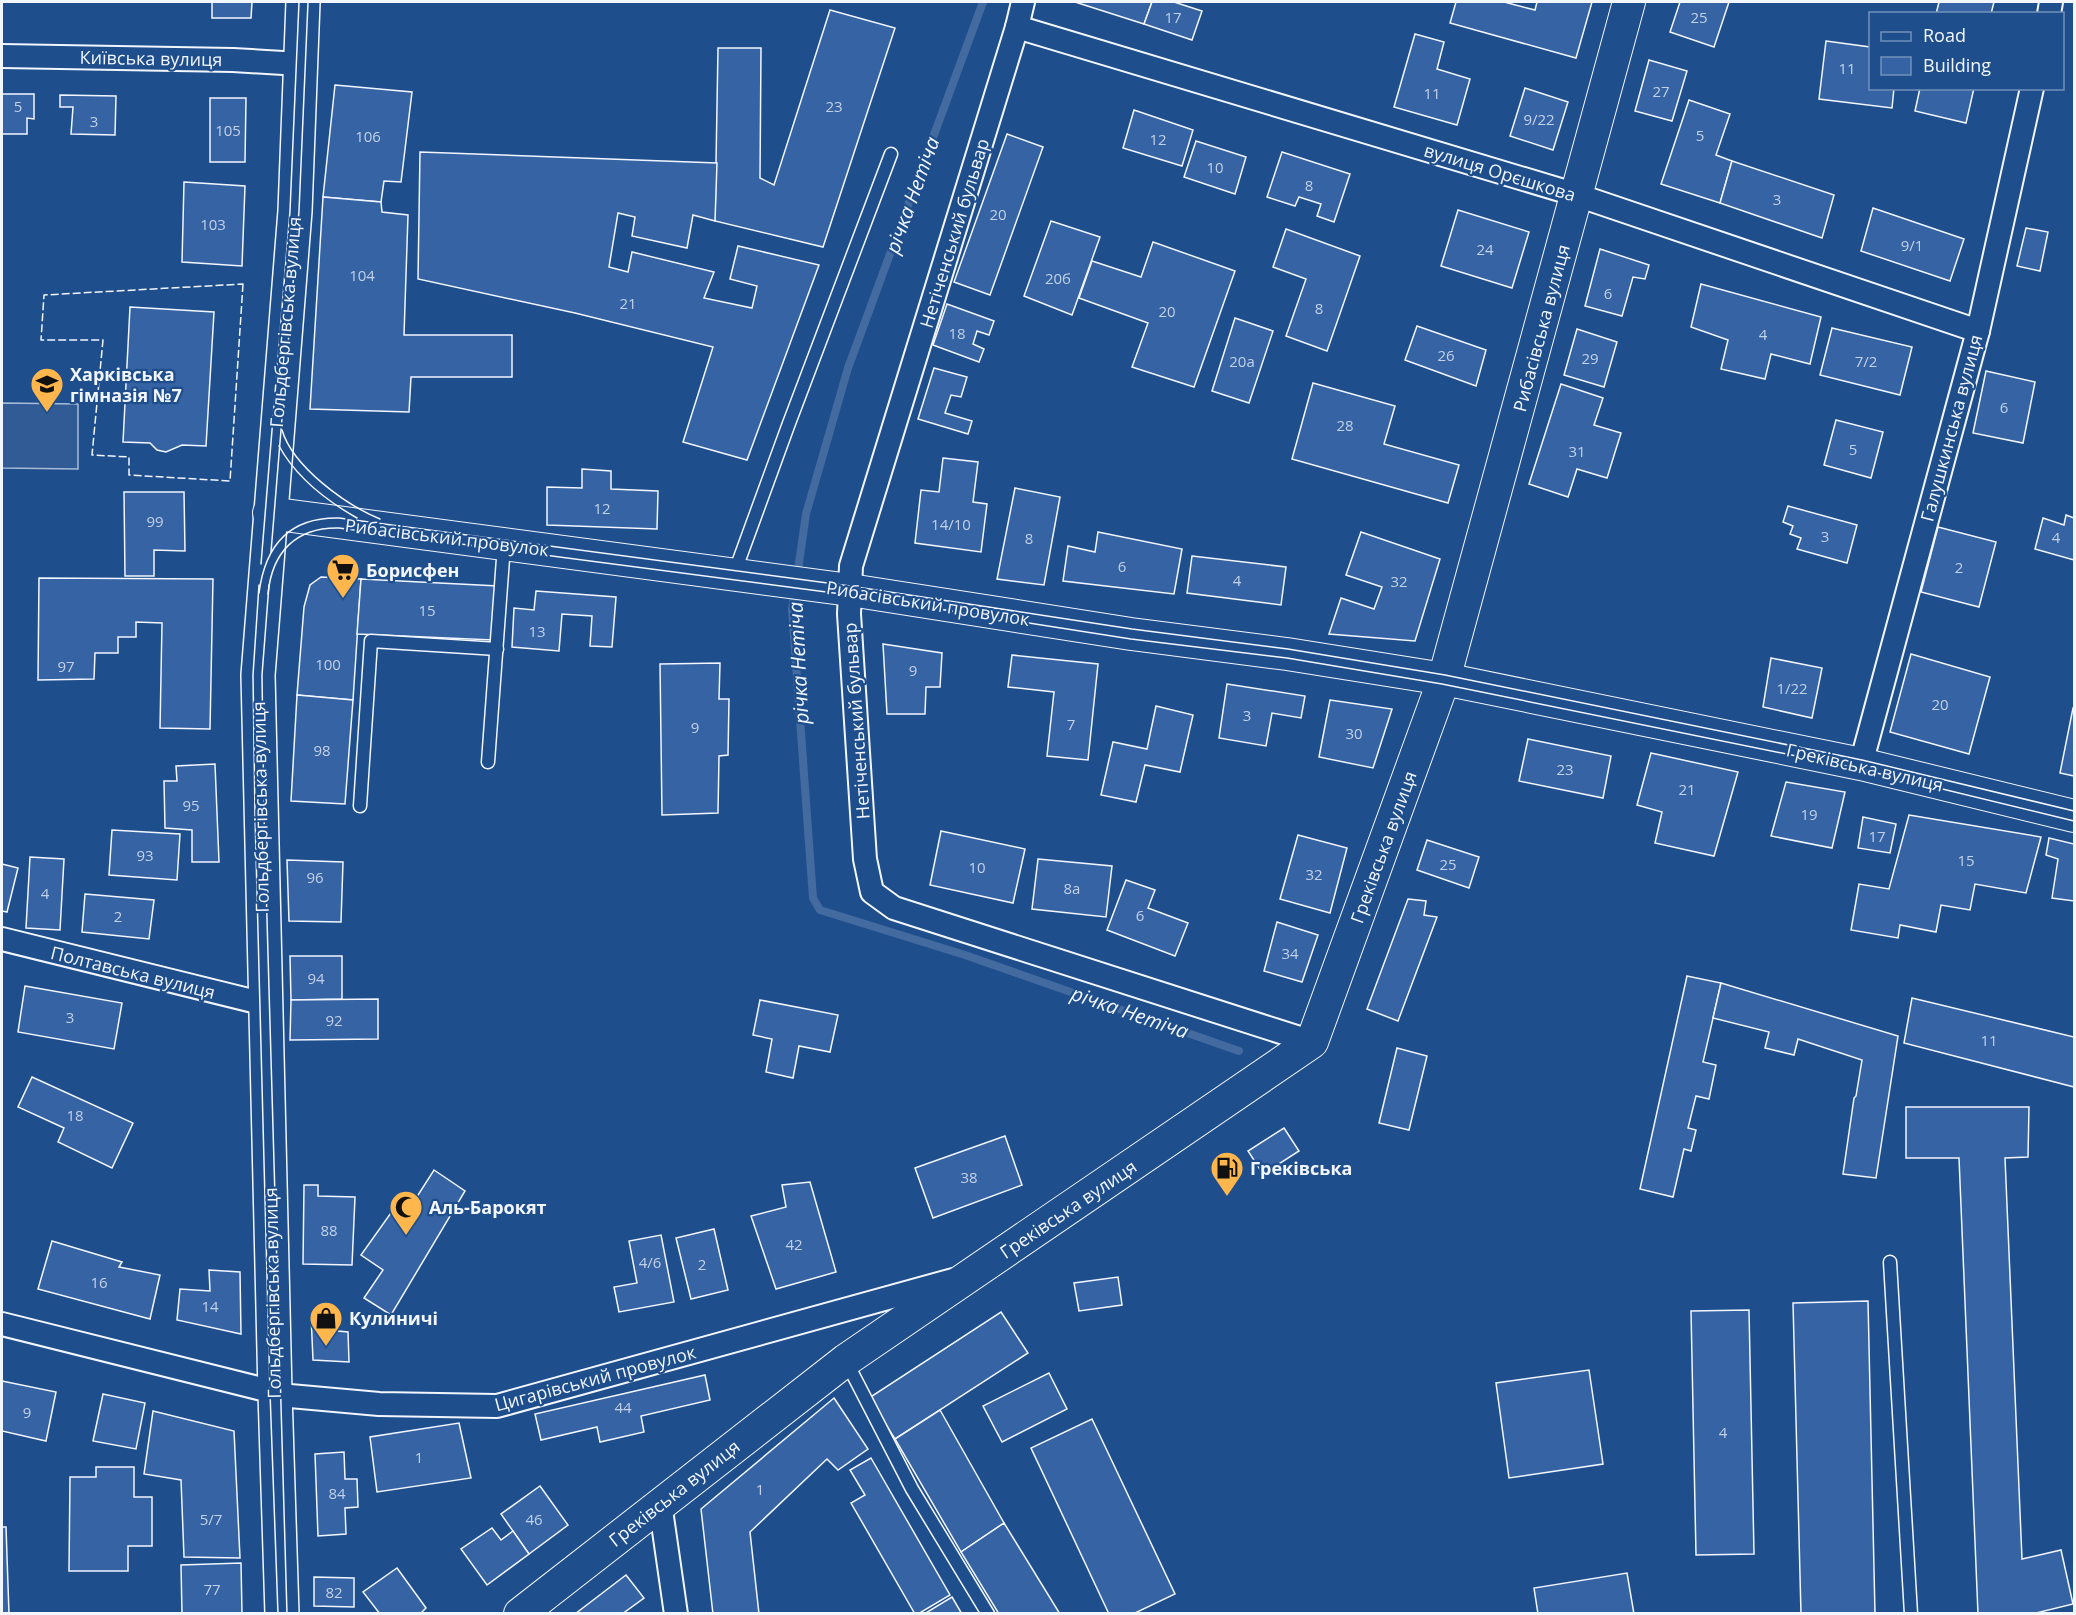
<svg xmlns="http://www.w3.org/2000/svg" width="2076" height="1615" font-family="'Open Sans',sans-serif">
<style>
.built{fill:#305b95;stroke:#a8bbd7;stroke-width:1.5}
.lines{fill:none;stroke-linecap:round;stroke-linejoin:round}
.stream{stroke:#446ba0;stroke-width:8}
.building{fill:#3563a3;stroke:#f2f6ff;stroke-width:1.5}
.lane-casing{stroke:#f2f6ff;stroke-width:15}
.street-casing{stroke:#f2f6ff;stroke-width:26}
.secondary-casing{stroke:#f2f6ff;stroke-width:34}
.primary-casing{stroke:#f2f6ff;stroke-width:36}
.lane{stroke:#1f4e8c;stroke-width:12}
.street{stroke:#1f4e8c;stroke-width:22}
.secondary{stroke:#1f4e8c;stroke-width:32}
.primary{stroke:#1f4e8c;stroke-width:33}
.tram{stroke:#f2f6ff;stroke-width:1.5}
.fence{stroke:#f2f6ff;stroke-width:1.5;stroke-dasharray:8 3;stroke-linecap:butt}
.labels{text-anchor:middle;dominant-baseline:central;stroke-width:4.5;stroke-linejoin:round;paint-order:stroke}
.number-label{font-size:15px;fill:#c3d1e8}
.street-label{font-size:18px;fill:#f2f6ff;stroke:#1f4e8c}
.poi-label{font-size:18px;font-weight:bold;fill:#f2f6ff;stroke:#1f4e8c;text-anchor:start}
.water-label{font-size:20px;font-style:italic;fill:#f2f6ff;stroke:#1f4e8c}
</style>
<rect width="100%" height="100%" fill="#1f4e8c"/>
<!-- built -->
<path class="built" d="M2,403L78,404V469L2,468Z"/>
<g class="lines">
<!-- stream -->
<g class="stream">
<path d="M797,577L806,514L848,368L983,2"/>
<path d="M795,589L792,609L813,898L820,910L965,955L1239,1051"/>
</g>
</g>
<!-- building -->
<g class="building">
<path d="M212,2H252L251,18H212Z"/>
<path d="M1075,2H1152L1144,24Z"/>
<path d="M1152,2H1174L1202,11L1192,40L1144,24Z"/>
<path d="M1456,2H1504L1535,10L1537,2H1592L1576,58L1450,23Z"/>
<path d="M1680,2H1729L1714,47L1670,32Z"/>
<path d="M1939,2H1994L1991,14H1936Z"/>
<path d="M830,10L895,28L823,247L715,221L718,48H761L760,178L774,185Z"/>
<path d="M1415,34L1444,42L1437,69L1470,79L1457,125L1394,107Z"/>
<path d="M1826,41L1870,47V88H1894L1892,108L1819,99Z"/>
<path d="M1649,60L1687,71L1672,121L1635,111Z"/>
<path d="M335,85L412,92L401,182L384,181L381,202L323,197Z"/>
<path d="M1525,88L1568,102L1553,150L1510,136Z"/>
<path d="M1920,88H1974L1966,123L1915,111Z"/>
<path d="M2,94H34V119L27,118V134H2Z"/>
<path d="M60,95L116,96L115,135L71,134L73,107H60Z"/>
<path d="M210,98H246L245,162H210Z"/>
<path d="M1689,100L1730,114L1716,155L1732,161L1720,203L1661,184Z"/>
<path d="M1134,110L1193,130L1182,166L1123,148Z"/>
<path d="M1007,134L1043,147L990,295L954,282Z"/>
<path d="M1196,141L1246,157L1235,194L1184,177Z"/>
<path d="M420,152L717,163L715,221L693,215L687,248L632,236L635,217L618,213L609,267L628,272L632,252L714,272L704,298L752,308L757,286L730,279L738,246L819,265L747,460L683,442L713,347L575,313L418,279Z"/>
<path d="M1282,152L1350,174L1334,222L1317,216L1321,204L1299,197L1295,206L1267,197Z"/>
<path d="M1732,161L1834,195L1822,238L1720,203Z"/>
<path d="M184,182L245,186L242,266L182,262Z"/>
<path d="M323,197L381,202L382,212L408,215L404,335H512V377H411L409,412L310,409Z"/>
<path d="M1873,208L1964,239L1950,281L1861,251Z"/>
<path d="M1458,210L1529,232L1512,288L1441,266Z"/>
<path d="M1051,221L1100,237L1072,315L1024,296Z"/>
<path d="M2026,228L2048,232L2040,271L2017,266Z"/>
<path d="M1286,229L1360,256L1327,351L1286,336L1306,279L1273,267Z"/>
<path d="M1153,242L1235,271L1194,387L1132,367L1148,323L1079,298L1092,261L1141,277Z"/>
<path d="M1600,249L1649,265L1645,279L1633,277L1622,316L1585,306Z"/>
<path d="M1701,284L1821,317L1810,364L1771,354L1765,379L1721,369L1728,340L1691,327Z"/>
<path d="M947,304L994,321L989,335L977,331L973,344L984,349L979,362L933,345Z"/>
<path d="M130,307L214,312L206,446L182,445L166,452L157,450L150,443L123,442Z"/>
<path d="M1235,318L1273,331L1249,403L1212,391Z"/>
<path d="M1417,326L1486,350L1476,386L1405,360Z"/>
<path d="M1832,328L1912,347L1900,395L1820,375Z"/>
<path d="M1577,329L1617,342L1604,387L1564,375Z"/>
<path d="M934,368L967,377L961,397L951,395L945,413L972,421L968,434L918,419Z"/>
<path d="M1986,371L2035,382L2023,443L1973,433Z"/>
<path d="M1313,383L1395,406L1384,444L1459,465L1448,503L1292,459Z"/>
<path d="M1561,384L1603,398L1594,425L1621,433L1607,478L1577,469L1568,497L1529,484Z"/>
<path d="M1836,420L1883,432L1871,478L1824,465Z"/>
<path d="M943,458L978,462L973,502L987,504L981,552L915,543L921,490L939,492Z"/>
<path d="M582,469L611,471V489L658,491L657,529L547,525V487L582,488Z"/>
<path d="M1015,488L1060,497L1044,585L997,579Z"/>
<path d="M124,492H184L185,551L154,550V576H125Z"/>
<path d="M1788,506L1857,525L1847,563L1797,549L1801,538L1790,534L1793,526L1783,522Z"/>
<path d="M2066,515L2074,518V560L2035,549L2043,518L2064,525Z"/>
<path d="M1938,527L1996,542L1979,607L1921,592Z"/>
<path d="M1098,532L1182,549L1174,594L1063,581L1068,546L1095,552Z"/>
<path d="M1361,532L1440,559L1415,641L1329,634L1341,598L1374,609L1382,587L1346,575Z"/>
<path d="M1192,556L1286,567L1281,605L1187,593Z"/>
<path d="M321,577L361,579L353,700L297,695L304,607L310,585Z"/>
<path d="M39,578L213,579L210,729L160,728L162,623L136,622V637H118V653H95L94,679L38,680Z"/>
<path d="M361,579L498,586L493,640L357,634Z"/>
<path d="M536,591L616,597L612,647L590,646L592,616L562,614L559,651L512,647L514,608L534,610Z"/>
<path d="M883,644L942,653L940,687H926L925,714H887Z"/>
<path d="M1911,654L1990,677L1969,754L1890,732Z"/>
<path d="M1012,655L1098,664L1088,760L1047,756L1054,692L1008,687Z"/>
<path d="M1771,658L1822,668L1812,718L1763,707Z"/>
<path d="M720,663L719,699H729L728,755L719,756L718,813L662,815L660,664Z"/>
<path d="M1227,684L1305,696L1301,718L1272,713L1266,746L1219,738Z"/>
<path d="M297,695L353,700L345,804L291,801Z"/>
<path d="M1330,700L1392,709L1373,768L1319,757Z"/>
<path d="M1156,706L1193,715L1180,772L1145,765L1136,802L1101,795L1113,742L1147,749Z"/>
<path d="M2073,708H2074V776L2060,773Z"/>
<path d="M1528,739L1611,756L1603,798L1519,781Z"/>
<path d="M1651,753L1738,772L1714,856L1655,843L1662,812L1637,805Z"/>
<path d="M215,764L219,862H192V830L165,828L164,781H177L176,766Z"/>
<path d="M1786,782L1845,792L1832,848L1771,836Z"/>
<path d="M1909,815L2041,837L2026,893L1975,884L1970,910L1941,905L1936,932L1900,925L1898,938L1851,930L1859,884L1889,889Z"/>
<path d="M1863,817L1896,824L1890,853L1858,848Z"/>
<path d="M112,830L180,834L177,880L109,875Z"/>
<path d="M941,831L1025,849L1013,903L930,885Z"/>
<path d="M1298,835L1347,848L1330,913L1280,899Z"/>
<path d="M2049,838L2074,844V901L2052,898L2058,859L2046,855Z"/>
<path d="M1427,840L1479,857L1469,888L1417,870Z"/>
<path d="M30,857L64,859L60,930L26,928Z"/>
<path d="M1038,859L1112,866L1106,917L1032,909Z"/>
<path d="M287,860L343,862L341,922L289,921Z"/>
<path d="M2,864L18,868L7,912L2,911Z"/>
<path d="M1126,880L1155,890L1148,908L1188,923L1175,956L1107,930Z"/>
<path d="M85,894L154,900L149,939L82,932Z"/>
<path d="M1408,899L1426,901L1424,915L1437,917L1398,1021L1367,1009Z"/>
<path d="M1277,922L1318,935L1302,982L1264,971Z"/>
<path d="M290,956H342V999L291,1000Z"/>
<path d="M1687,976L1721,983L1703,1062L1716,1065L1709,1099L1696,1096L1688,1128L1696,1130L1691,1151L1684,1149L1673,1197L1640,1189Z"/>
<path d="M1721,983L1898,1036L1876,1178L1843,1174L1854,1098L1856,1096L1862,1060L1798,1039L1794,1055L1765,1048L1769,1032L1713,1018Z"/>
<path d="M25,986L122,1003L114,1049L18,1032Z"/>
<path d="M1912,998L2074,1037V1087L1904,1043Z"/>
<path d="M378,999V1039L290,1040L291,1000Z"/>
<path d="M760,1000L838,1015L830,1052L799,1046L793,1078L766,1072L772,1039L753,1035Z"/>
<path d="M1397,1048L1427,1056L1409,1130L1379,1123Z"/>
<path d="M32,1077L133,1123L112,1168L58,1142L64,1128L18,1107Z"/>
<path d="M1906,1107H2029L2028,1157L2005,1158L2022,1559L2061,1550L2073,1604L2032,1614H1978L1959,1158H1906Z"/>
<path d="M1284,1128L1299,1151L1263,1174L1248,1151Z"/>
<path d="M1005,1136L1022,1185L933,1218L915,1168Z"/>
<path d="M434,1170L465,1191L391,1315L364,1298L383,1270L361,1255L393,1210L404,1217Z"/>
<path d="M810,1182L836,1272L776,1289L751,1216L786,1207L782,1185Z"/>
<path d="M304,1185H318V1196L355,1197L352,1265L303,1264Z"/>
<path d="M714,1229L728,1290L691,1299L676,1238Z"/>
<path d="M661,1235L674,1302L619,1312L614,1287L637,1283L629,1241Z"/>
<path d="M52,1241L122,1262L119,1267L160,1275L150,1319L38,1289Z"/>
<path d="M209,1270L240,1272L241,1334L177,1320L180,1289L210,1291Z"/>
<path d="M1118,1277L1122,1305L1079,1311L1074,1283Z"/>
<path d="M1868,1301L1875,1614H1801L1793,1303Z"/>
<path d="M1749,1310L1754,1554L1696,1555L1691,1311Z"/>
<path d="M1001,1312L1028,1353L895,1439L869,1398Z"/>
<path d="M337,1313L338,1331L348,1332L349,1362L313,1360L311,1315Z"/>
<path d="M1589,1370L1603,1464L1509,1478L1496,1383Z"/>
<path d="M1049,1373L1067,1409L1002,1442L983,1406Z"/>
<path d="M705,1375L710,1400L641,1416L644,1432L600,1442L597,1427L541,1440L535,1414Z"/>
<path d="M2,1381L56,1392L46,1441L2,1431Z"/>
<path d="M103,1394L145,1403L136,1449L93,1441Z"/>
<path d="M834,1398L868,1449L838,1470L827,1459L750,1532L759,1614H713L701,1509Z"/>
<path d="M940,1410L1004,1523L961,1552L895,1439Z"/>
<path d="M153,1411L234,1431L240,1558L184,1557L181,1480L144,1474Z"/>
<path d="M1092,1419L1175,1594L1133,1614H1109L1031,1448Z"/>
<path d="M459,1423L471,1478L377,1492L370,1437Z"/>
<path d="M344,1452L345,1479H357L358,1507L345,1508L346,1534L318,1536L315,1454Z"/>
<path d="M871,1458L950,1595L918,1614H915L851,1503L865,1495L850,1470Z"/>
<path d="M96,1467H134V1497H152V1546H128V1571H69L70,1477H96Z"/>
<path d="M540,1486L568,1525L529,1554L501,1514Z"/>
<path d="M1004,1523L1060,1614H999L961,1552Z"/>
<path d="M2,1527H6L9,1614H2Z"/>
<path d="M492,1528L501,1540L513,1531L529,1554L487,1585L461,1549Z"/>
<path d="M241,1563L242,1614H182L181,1565Z"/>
<path d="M397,1568L426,1608L420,1614H380L363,1592Z"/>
<path d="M1627,1573L1634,1614H1538L1534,1588Z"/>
<path d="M626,1575L644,1598L622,1614H575Z"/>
<path d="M314,1577L354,1578V1607L314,1606Z"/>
<path d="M952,1597L962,1614H924Z"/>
</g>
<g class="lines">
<defs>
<g id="lane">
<path d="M734,574L788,426L891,154"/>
<path d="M488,762L504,545"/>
<path d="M360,806L371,641L497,649"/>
<path d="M1890,1262L1911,1614"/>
<path d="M846,1361L912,1489L988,1614"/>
</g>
<g id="street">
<path d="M1023,2L1017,27L851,566L849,614L865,859L872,892L894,908L1312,1042"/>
<path d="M2049,14L2051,2"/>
<path d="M1017,27L1577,195L1978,331"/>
<path d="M2,56L233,60L300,64"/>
<path d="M1861,764L1978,331L2032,88"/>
<path d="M2,939L265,1004"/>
<path d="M2,1324L290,1396L379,1404L497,1406L953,1280"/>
<path d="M660,1503L676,1614"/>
</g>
<g id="secondary">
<path d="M269,513L850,590L1131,634L1287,654L1444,679L1861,764L2074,816"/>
<path d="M520,1614L846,1360L1312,1042L1444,679L1629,2"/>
</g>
<path id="primary" d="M282,1614L275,1393L258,675L295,211L303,2"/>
</defs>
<!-- lane casing -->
<use href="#lane" class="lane-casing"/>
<!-- street casing -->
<use href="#street" class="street-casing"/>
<!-- secondary casing -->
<use href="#secondary" class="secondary-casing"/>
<!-- primary casing -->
<use href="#primary" class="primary-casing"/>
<!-- lane -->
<use href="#lane" class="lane"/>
<!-- street -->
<use href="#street" class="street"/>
<!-- secondary -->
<use href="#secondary" class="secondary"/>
<!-- primary -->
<use href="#primary" class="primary"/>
<!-- tram -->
<g class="tram">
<path d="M282,430C293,467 346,505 380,519"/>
<path d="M279,446C296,477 327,501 357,518"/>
<path d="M271,552L299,211L308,2"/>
<path d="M261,564L290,211L299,2"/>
<path d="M259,585L253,675L255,816L270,1392L278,1614"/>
<path d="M269,585L262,675L264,815L287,1614"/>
<path d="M259,593C265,546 289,517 339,518L850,586L1132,629L1288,649L1445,675L1862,760L2074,811"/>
<path d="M268,594C272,552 296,527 339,528L849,595L1131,639L1287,658L1442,684L1860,769L2074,821"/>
</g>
<!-- fence -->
<path class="fence" d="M243,284L230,481L129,475V457L92,455L103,340H41L44,295Z"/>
</g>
<!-- icons -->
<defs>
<symbol id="school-pin" viewBox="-11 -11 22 30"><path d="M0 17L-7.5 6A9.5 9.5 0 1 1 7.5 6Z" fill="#ffb74d" stroke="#1f4e8c"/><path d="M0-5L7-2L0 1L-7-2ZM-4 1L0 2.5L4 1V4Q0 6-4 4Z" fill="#111"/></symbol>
<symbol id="supermarket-pin" viewBox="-11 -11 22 30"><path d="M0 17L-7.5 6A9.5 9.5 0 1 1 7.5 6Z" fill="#ffb74d" stroke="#1f4e8c"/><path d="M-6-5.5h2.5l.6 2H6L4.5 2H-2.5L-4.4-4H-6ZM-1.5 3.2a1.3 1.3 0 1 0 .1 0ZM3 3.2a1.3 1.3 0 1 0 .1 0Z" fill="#111"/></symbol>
<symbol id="fuel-pin" viewBox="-11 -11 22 30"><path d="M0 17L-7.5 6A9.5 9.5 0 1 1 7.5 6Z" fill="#ffb74d" stroke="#1f4e8c"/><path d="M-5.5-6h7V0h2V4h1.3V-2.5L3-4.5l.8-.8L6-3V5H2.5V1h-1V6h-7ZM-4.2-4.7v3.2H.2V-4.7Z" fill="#111"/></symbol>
<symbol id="mosque-pin" viewBox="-11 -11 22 30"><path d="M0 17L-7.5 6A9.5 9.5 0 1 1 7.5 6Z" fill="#ffb74d" stroke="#1f4e8c"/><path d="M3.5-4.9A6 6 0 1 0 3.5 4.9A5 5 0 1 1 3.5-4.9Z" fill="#111"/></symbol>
<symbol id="shop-pin" viewBox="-11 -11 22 30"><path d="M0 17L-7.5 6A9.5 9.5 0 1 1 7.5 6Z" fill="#ffb74d" stroke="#1f4e8c"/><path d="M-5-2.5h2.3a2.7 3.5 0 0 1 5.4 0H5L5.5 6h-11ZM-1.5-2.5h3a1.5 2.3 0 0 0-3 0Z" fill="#111"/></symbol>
</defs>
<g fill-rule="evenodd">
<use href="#school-pin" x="28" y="365" width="38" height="52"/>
<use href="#supermarket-pin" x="324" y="551" width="38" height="52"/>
<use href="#fuel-pin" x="1208" y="1149" width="38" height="52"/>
<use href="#mosque-pin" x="387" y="1188" width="38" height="52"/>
<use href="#shop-pin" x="307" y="1299" width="38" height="52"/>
</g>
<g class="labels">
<!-- number labels -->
<g class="number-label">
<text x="1173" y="17">17</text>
<text x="1699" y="17">25</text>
<text x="1847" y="68">11</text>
<text x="1661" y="91">27</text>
<text x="1432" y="93">11</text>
<text x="18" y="106">5</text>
<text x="834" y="106">23</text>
<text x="1539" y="119">9/22</text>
<text x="94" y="121">3</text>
<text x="228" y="130">105</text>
<text x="1700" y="135">5</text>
<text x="368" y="136">106</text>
<text x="1158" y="139">12</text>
<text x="1215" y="167">10</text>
<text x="1309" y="185">8</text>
<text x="1777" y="199">3</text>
<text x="998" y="214">20</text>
<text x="213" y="224">103</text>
<text x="1912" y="245">9/1</text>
<text x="1485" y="249">24</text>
<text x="362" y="275">104</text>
<text x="1058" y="278">20б</text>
<text x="1608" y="293">6</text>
<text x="628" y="303">21</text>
<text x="1319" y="308">8</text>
<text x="1167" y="311">20</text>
<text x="957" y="333">18</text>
<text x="1763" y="334">4</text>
<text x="1446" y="355">26</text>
<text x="1590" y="358">29</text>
<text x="1242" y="361">20а</text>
<text x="1866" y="361">7/2</text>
<text x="2004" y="407">6</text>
<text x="1345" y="425">28</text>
<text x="1853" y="449">5</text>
<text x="1577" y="451">31</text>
<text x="602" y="508">12</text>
<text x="155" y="521">99</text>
<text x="951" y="524">14/10</text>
<text x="1825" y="536">3</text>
<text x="2056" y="537">4</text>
<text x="1029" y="538">8</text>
<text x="1122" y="566">6</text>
<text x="1959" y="567">2</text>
<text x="1237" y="580">4</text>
<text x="1399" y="581">32</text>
<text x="427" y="610">15</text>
<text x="537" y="631">13</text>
<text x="328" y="664">100</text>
<text x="66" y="666">97</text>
<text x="913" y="670">9</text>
<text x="1792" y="688">1/22</text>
<text x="1940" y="704">20</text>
<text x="1247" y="715">3</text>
<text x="1071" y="724">7</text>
<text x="695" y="727">9</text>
<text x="1354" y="733">30</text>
<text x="322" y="750">98</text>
<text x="1565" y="769">23</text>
<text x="1687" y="789">21</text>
<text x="191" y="805">95</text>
<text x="1809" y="814">19</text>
<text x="1877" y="836">17</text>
<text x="145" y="855">93</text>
<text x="1966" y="860">15</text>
<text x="1448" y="864">25</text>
<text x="977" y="867">10</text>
<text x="1314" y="874">32</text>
<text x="315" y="877">96</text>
<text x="1072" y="888">8а</text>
<text x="45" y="893">4</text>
<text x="1140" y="915">6</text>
<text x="118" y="916">2</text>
<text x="1290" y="953">34</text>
<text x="316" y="978">94</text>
<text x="70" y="1017">3</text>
<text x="334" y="1020">92</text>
<text x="1989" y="1040">11</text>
<text x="75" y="1115">18</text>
<text x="969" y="1177">38</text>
<text x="329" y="1230">88</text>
<text x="794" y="1244">42</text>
<text x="650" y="1262">4/6</text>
<text x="702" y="1264">2</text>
<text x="99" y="1282">16</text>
<text x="210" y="1306">14</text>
<text x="623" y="1407">44</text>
<text x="27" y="1412">9</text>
<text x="1723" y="1432">4</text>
<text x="419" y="1457">1</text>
<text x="760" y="1489">1</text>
<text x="337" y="1493">84</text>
<text x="211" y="1519">5/7</text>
<text x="534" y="1519">46</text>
<text x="212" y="1589">77</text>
<text x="334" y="1592">82</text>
</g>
<!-- street labels -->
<g class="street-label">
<text transform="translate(151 58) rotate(1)">Київська вулиця</text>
<text transform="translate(1500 172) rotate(17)">вулиця Орєшкова</text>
<text transform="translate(954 233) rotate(-73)">Нетіченський бульвар</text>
<text transform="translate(285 322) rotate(-85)">Гольдбергівська вулиця</text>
<text transform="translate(1541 328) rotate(-75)">Рибасівська вулиця</text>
<text transform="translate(1951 428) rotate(-75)">Галушкинська вулиця</text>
<text transform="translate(447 537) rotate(7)">Рибасівський провулок</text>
<text transform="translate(928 603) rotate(9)">Рибасівський провулок</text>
<text transform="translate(856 721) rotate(-94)">Нетіченський бульвар</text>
<text transform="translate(1865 767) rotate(13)">Греківська вулиця</text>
<text transform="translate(260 807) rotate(-91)">Гольдбергівська вулиця</text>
<text transform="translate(1383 847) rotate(-70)">Греківська вулиця</text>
<text transform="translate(133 972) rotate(14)">Полтавська вулиця</text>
<text transform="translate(1068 1209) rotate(-34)">Греківська вулиця</text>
<text transform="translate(272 1293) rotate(-91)">Гольдбергівська вулиця</text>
<text transform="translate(595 1378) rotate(-15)">Цигарівський провулок</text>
<text transform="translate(674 1493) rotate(-38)">Греківська вулиця</text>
</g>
<!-- poi labels -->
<g class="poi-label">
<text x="70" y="374">Харківська<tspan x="70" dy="21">гімназія №7</tspan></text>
<text x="366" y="570">Борисфен</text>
<text x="1250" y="1168">Греківська</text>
<text x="429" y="1207">Аль-Барокят</text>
<text x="349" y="1318">Кулиничі</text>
</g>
<!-- water labels -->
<g class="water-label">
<text transform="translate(912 195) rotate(-70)">річка Нетіча</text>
<text transform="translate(798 663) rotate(-93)">річка Нетіча</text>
<text transform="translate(1130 1012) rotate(19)">річка Нетіча</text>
</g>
</g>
<!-- border -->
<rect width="2076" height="1615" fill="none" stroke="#f2f6ff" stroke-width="6"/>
<!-- legend -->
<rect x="1869" y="12" width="195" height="78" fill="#1f4e8c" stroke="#7391ba" stroke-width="1.5"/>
<rect x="1881" y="32" width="30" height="9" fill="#1f4e8c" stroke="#7391ba" stroke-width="1.5"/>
<text x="1923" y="42" font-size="18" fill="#f2f6ff">Road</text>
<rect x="1881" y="57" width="30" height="18" fill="#3563a3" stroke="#7391ba" stroke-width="1.5"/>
<text x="1923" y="72" font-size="18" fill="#f2f6ff">Building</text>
</svg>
